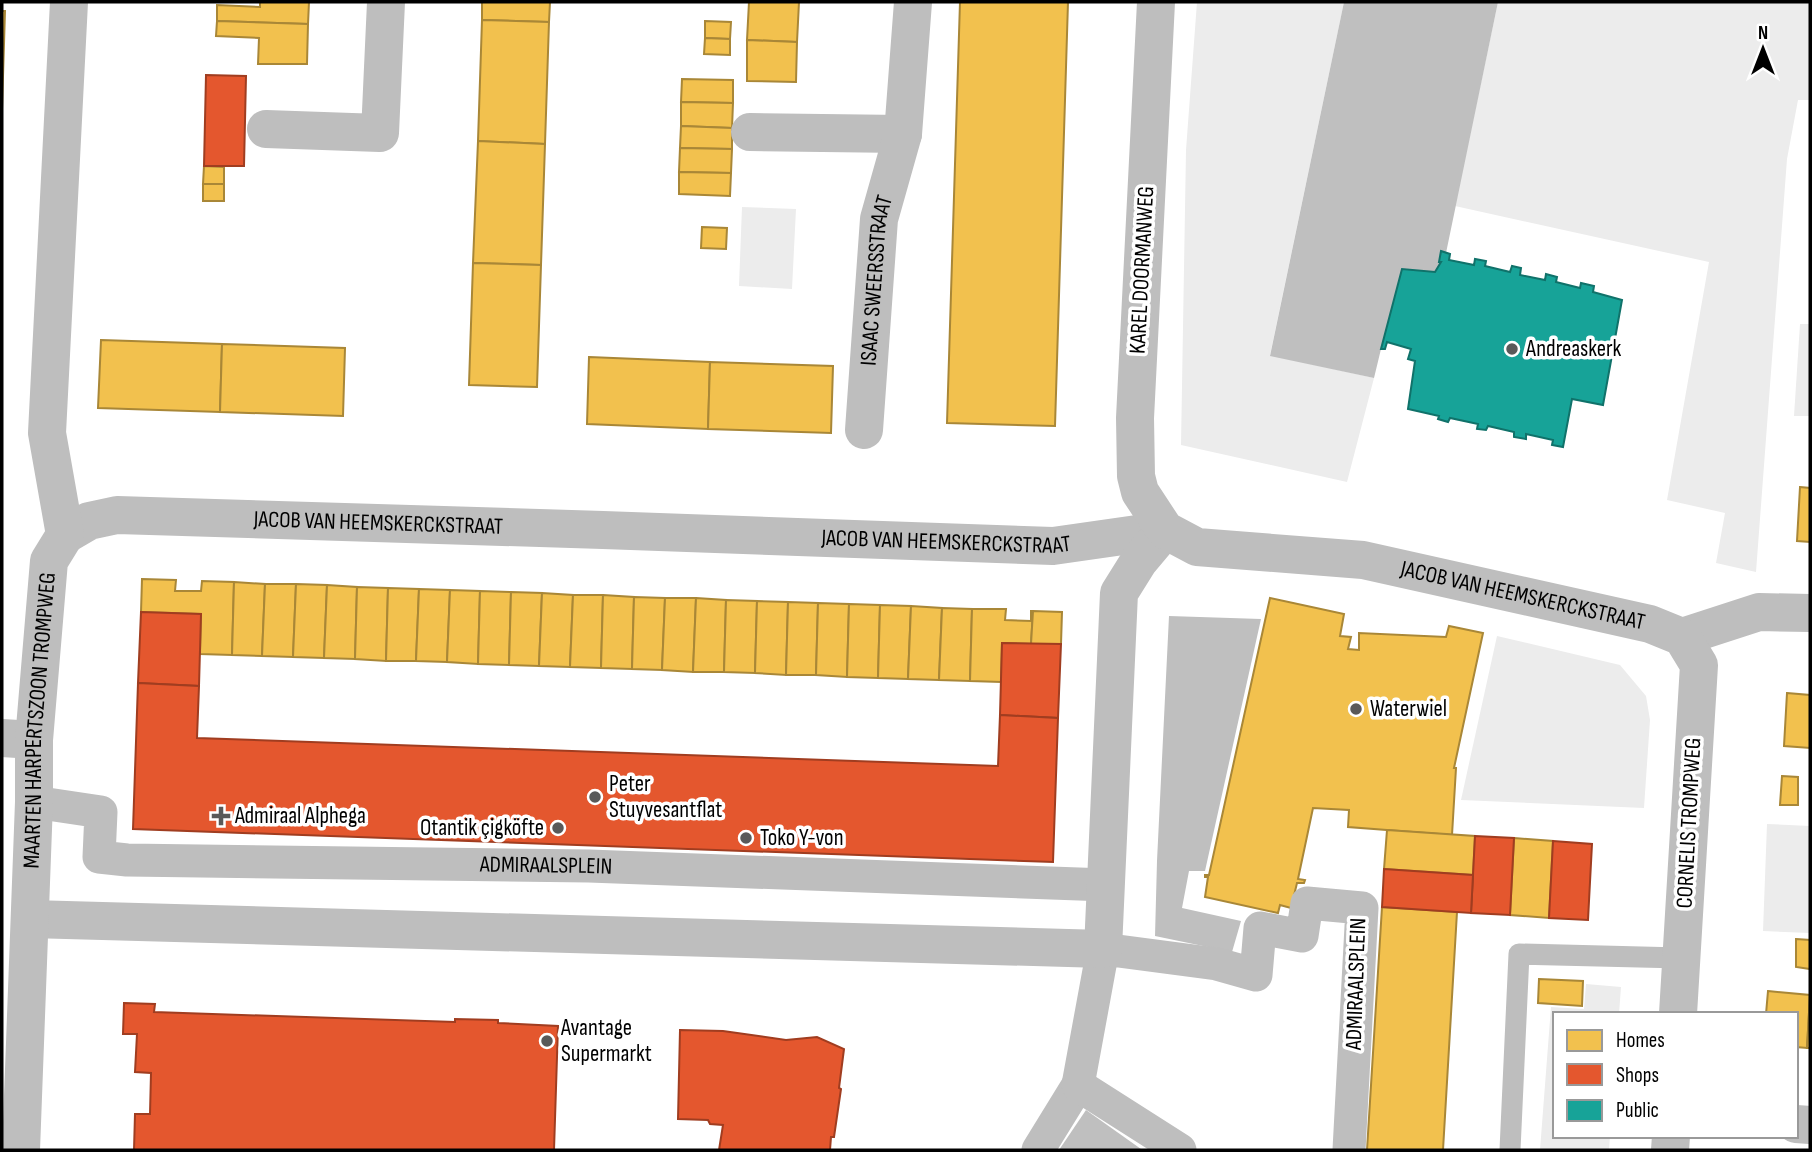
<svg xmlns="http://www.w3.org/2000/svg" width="1812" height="1152" font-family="'Sofia Sans Condensed',sans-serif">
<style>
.green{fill:#ececec}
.water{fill:#bfbfbf}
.homes{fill:#f2c14e;stroke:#a98737;stroke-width:2}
.shops{fill:#e4572e;stroke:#a03d20;stroke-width:2}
.public{fill:#17a398;stroke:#10726a;stroke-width:2}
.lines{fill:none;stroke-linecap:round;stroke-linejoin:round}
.service{stroke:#bebebe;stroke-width:21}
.pedestrian{stroke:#bebebe;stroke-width:33}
.minor{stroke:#bebebe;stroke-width:38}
.tertiary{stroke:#bebebe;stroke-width:38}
.poi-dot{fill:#595959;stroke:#fff;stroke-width:2.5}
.labels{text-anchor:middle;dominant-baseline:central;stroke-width:7;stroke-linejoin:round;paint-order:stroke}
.street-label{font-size:23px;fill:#000;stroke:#fff}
.poi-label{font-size:23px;fill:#000;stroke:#fff;text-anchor:start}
</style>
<rect width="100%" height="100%" fill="#fff"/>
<!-- green -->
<g class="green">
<path d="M1197,2H1344L1270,355L1374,378L1347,482L1181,445L1186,150Z"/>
<path d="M1498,2H1810V100H1798L1787,159L1756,572L1716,563L1725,513L1667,500L1709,262L1455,206Z"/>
<path d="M742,207L796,209L792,289L739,286Z"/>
<path d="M1800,324H1810V416H1794Z"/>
<path d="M1497,636L1620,665L1646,696L1650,720L1644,808L1461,800Z"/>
<path d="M1767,824L1810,826V933L1763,931Z"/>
<path d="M1586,984L1621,987L1619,1014H1555V1136H1610L1609,1150H1540L1551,1007L1584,1009Z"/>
</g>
<!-- water -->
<g class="water">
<path d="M1344,2H1498L1446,253L1439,262H1441L1435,272L1381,349L1374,378L1270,356Z"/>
<path d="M1169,616L1261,619L1205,871H1189L1182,908L1241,921L1232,952L1155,936L1157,861Z"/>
<path d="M1086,1110L1141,1149L1142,1150H1059Z"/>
</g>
<!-- homes -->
<g class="homes">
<path d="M260,2H309L308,24L217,21V5L260,7Z"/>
<path d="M482,2H550L549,22L482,20Z"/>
<path d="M749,2H799L797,42L747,40Z"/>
<path d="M960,2H1068L1055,426L947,423Z"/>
<path d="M2,11H5L2,109Z"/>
<path d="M482,20L549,22L545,144L478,141Z"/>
<path d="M217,21L308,24L307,64H258L259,38L216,36Z"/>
<path d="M705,21L731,22L730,39L705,38Z"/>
<path d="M705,38L730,39V55L704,54Z"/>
<path d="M747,40L797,42L796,82L747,81Z"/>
<path d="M682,79L733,80V103L681,102Z"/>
<path d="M681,102L733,103L732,128L681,126Z"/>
<path d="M681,126L732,128V149L680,148Z"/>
<path d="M478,141L545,144L541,265L473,263Z"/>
<path d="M680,148L732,149L731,173L679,172Z"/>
<path d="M204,166L224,167V184H203Z"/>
<path d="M679,172L731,173L730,196L679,194Z"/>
<rect x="203" y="184" width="21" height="17"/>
<path d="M702,227L727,228L726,249L701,248Z"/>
<path d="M473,263L541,265L537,387L469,385Z"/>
<path d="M101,340L222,344L220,412L98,408Z"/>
<path d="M222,344L345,348L343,416L220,412Z"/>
<path d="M589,357L710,362L708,429L587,424Z"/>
<path d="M710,362L833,366L831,433L708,429Z"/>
<path d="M1800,487L1810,488V542L1797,541Z"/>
<path d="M142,579L176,580L175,591H201L202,581L234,582L232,655L200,654L201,614L141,612Z"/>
<path d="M234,582L265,584L262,656L232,655Z"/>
<path d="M265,584H296L293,657L262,656Z"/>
<path d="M296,584L327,585L324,658L293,657Z"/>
<path d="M327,585L357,587L355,659L324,658Z"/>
<path d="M357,587L388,588L386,661L355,659Z"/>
<path d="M388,588L419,589L416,661H386Z"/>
<path d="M419,589L450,590L447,662L416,661Z"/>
<path d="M450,590L480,591L478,664L447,662Z"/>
<path d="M480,591L511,592L509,665L478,664Z"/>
<path d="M511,592L542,593L539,666L509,665Z"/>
<path d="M542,593L573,595L570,667L539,666Z"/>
<path d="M573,595H603L601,668L570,667Z"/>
<path d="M603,595L634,597L632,669L601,668Z"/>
<path d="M634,597L665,598L662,670L632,669Z"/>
<path d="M665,598H696L693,672L662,670Z"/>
<path d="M696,598L726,600L724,672H693Z"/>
<path d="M1270,598L1344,614L1340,636L1351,637L1348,649L1359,650V633L1446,637L1449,626L1483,633L1454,768H1456L1452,835L1348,827L1349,810L1313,808L1298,879L1305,880L1304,883H1297L1291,908L1280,905L1278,913L1205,897L1208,877H1205V875H1209Z"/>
<path d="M726,600L757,601L755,673L724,672Z"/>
<path d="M757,601L788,602L786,675L755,673Z"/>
<path d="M788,602L818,603L816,675H786Z"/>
<path d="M818,603L849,604L847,677L816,675Z"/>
<path d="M849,604L880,605L878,678L847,677Z"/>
<path d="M880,605L911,606L908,679L878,678Z"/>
<path d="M911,606L942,608L939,680L908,679Z"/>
<path d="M942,608L972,609L970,681L939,680Z"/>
<path d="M972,609H1006L1005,620L1031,621V611H1033L1031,644L1002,643L1001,682L970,681Z"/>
<path d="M1033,611L1062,612L1061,644H1031Z"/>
<path d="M1787,693L1810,695V748L1784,746Z"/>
<path d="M1782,776L1798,777V805H1780Z"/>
<path d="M1387,830L1475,836L1473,875L1384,869Z"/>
<path d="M1514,838L1553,841L1549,918L1510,915Z"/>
<path d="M1382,907L1457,912L1443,1150H1367Z"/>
<path d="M1796,939L1810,940V969L1796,967Z"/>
<path d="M1539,979L1583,981L1582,1006L1538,1003Z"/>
<path d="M1768,991L1810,995L1807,1048L1796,1047V1014H1766Z"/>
<path d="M1810,995V1048H1807Z"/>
</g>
<!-- shops -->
<g class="shops">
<path d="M206,75L246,76L244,166H204Z"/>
<path d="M141,612L201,614L199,686L138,683Z"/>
<path d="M1002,643L1061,644L1058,718L1000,715Z"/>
<path d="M138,683L199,686L197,738L998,766L1000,715L1058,718L1053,862L133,829Z"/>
<path d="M1475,836L1514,838L1510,915L1471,913Z"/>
<path d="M1553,841L1592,844L1588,920L1549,918Z"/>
<path d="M1384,869L1473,875L1471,913L1382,907Z"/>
<path d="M124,1003L155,1004L154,1012L455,1022V1019L498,1020V1023L558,1026L554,1150H134L135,1114H150L151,1073L135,1072L137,1034H123Z"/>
<path d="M680,1030L723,1031L786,1040L817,1037L844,1049L839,1088L841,1089L834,1137H831L830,1150H719L723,1125L710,1124L708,1120L678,1119Z"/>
</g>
<!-- public -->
<path class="public" d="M1441,251L1450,254L1449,260L1474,265L1475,259L1486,261L1485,266L1510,272L1512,266L1521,268L1520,275L1545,280L1546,274L1557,277L1556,282L1580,288L1581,283L1594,286L1593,292L1622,300L1603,405L1572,399L1563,447L1552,445L1553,440L1526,434V439L1514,437V432L1488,426L1486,430L1477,429L1478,424L1450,418L1448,422L1438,419L1439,416L1408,409L1415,361L1408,359L1411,349L1387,342L1385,349H1381L1402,269L1435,272L1441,262H1439Z"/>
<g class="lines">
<!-- service -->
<path class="service" d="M1510,1150L1519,954L1681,958"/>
<!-- pedestrian -->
<g class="pedestrian">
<path id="s1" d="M34,802L101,812L99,857L127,860L589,866L1107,885"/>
<path d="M1038,1150L1078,1085"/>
<path d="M1180,1150L1078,1085L1103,949L1217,964L1256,975L1260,928L1302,936L1307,903L1362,908L1349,1150"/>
</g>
<!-- minor -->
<g class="minor">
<path d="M266,129L380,133L386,2"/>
<path d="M750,132L903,134"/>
<path id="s2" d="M864,430L879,219L903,134L913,2"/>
<path id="s3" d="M65,535L89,521L117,515L603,530L1053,546L1165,530"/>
<path d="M1682,637L1759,612L1810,613"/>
<path d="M2,738L34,740"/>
<path d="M30,919L1103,949L1119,593L1139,561L1165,530"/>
<path d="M1796,1124L1810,1125"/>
<path id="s4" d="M21,1150L34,802V740L49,561L65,535L47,433L69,2"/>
</g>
<!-- tertiary -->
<g class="tertiary">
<path id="s5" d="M1156,2L1135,418L1136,476L1140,492L1165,530L1197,547L1363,560L1650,624L1682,637L1699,665L1678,1014"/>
<path d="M1670,1150L1671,1136"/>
</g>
</g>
<!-- markers -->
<g class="poi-dot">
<circle cx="1512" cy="349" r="7"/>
<circle cx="1356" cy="709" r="7"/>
<circle cx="595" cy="797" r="7"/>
<path d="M217.5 805.5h7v7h7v7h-7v7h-7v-7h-7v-7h7z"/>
<circle cx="558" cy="828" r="7"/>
<circle cx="746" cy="838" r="7"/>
<circle cx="547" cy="1041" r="7"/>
</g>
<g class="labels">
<!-- street labels -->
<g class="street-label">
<text transform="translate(1142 270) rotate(-87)">KAREL DOORMANWEG</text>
<text stroke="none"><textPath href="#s2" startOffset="150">ISAAC SWEERSSTRAAT</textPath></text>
<text stroke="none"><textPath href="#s3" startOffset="318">JACOB VAN HEEMSKERCKSTRAAT</textPath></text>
<text stroke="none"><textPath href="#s3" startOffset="886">JACOB VAN HEEMSKERCKSTRAAT</textPath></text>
<text stroke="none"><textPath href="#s5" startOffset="903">JACOB VAN HEEMSKERCKSTRAAT</textPath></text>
<text stroke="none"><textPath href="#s4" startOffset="430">MAARTEN HARPERTSZOON TROMPWEG</textPath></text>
<text transform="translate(1689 823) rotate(-87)">CORNELIS TROMPWEG</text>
<text stroke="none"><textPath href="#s1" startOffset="560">ADMIRAALSPLEIN</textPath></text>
<text transform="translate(1356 984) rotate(-88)">ADMIRAALSPLEIN</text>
</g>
<!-- poi labels -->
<g class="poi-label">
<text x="1526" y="349">Andreaskerk</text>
<text x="1370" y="709">Waterwiel</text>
<text x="609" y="784">Peter<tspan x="609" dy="26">Stuyvesantflat</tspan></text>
<text x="235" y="816">Admiraal Alphega</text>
<text x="544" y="828" text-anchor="end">Otantik çigköfte</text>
<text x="760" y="838">Toko Y-von</text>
<text x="561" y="1028">Avantage<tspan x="561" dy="26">Supermarkt</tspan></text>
</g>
</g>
<!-- border -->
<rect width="1812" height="1152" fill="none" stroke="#000000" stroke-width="7"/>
<!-- legend -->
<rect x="1553" y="1012" width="245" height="126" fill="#ffffff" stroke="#999999" stroke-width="2"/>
<rect x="1567" y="1030" width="35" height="21" fill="#f2c14e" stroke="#999999" stroke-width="2"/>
<text x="1616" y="1047" font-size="21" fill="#000000">Homes</text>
<rect x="1567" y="1064" width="35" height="21" fill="#e4572e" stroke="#999999" stroke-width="2"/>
<text x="1616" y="1082" font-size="21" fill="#000000">Shops</text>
<rect x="1567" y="1100" width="35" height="21" fill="#17a398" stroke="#999999" stroke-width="2"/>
<text x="1616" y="1117" font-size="21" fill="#000000">Public</text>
<!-- north arrow -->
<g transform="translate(1763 49)" stroke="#ffffff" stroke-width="5" paint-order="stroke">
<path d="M0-5L12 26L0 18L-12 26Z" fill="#000000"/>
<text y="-10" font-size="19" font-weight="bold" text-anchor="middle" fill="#000000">N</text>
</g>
</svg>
